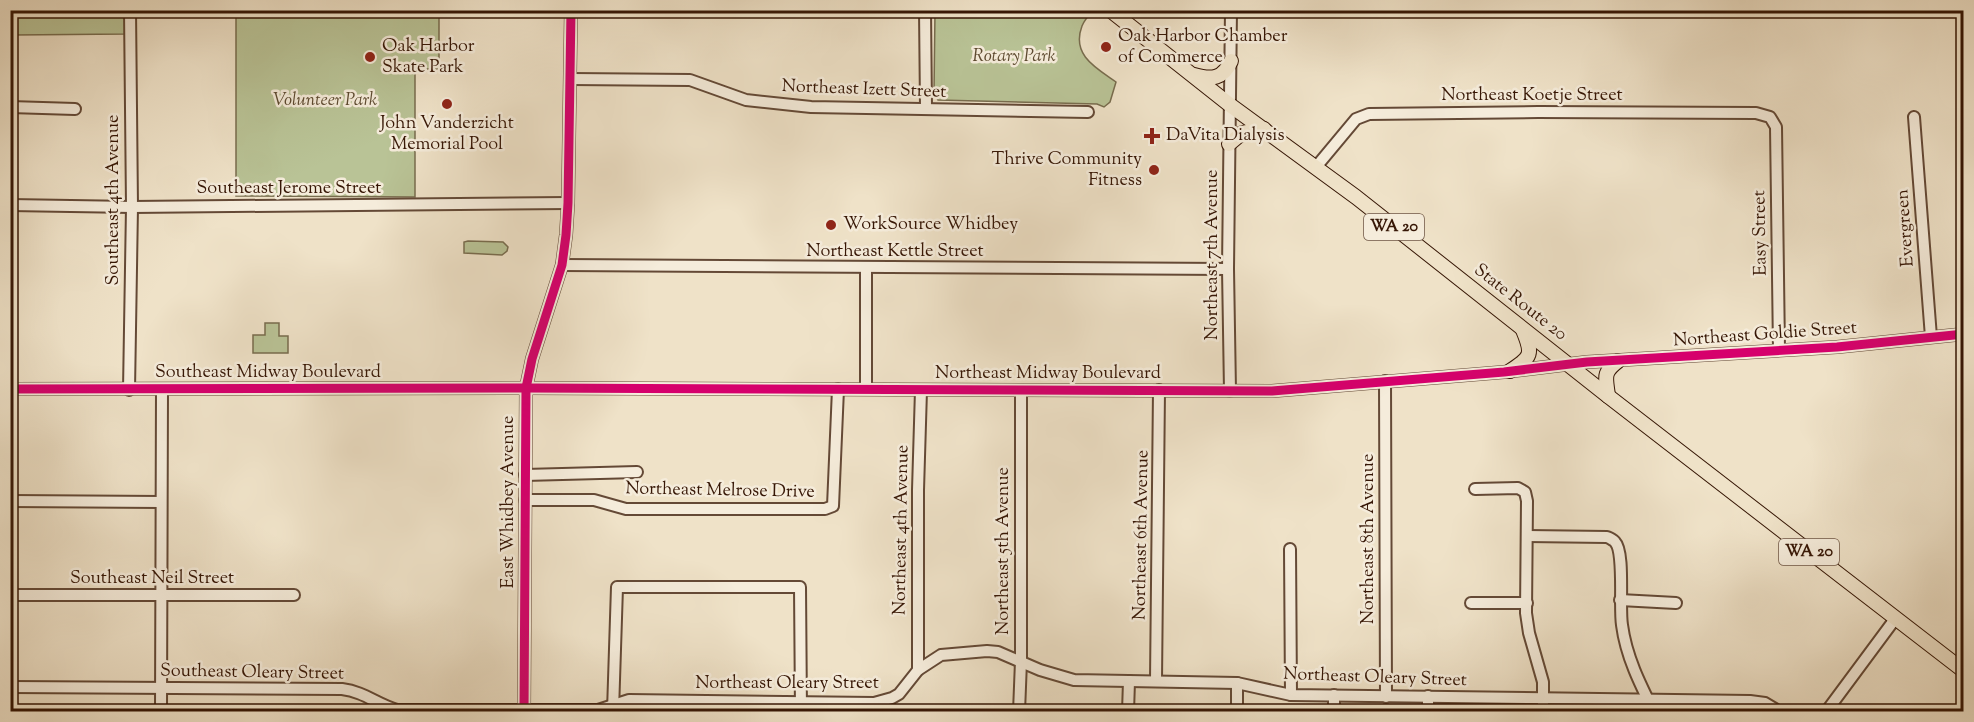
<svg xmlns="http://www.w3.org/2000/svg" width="1974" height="722" font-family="'Sorts Mill Goudy',serif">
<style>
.green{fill:#b9c396;stroke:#786c4e;stroke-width:1.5}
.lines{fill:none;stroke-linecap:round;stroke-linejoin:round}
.minor-casing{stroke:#644936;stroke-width:14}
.major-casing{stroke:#361605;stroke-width:16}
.minor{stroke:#f5ecdb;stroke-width:10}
.major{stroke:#efe2c8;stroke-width:14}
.cycleway-casing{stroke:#f5ecdb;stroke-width:13}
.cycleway{stroke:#d6006c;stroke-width:9}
.poi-dot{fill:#8f2418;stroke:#f5ecdb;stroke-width:2}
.labels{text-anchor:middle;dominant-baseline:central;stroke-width:5;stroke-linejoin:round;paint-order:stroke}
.shield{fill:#f5ecdb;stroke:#6f5645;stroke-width:1.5}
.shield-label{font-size:16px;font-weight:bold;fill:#361605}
.poi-label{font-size:18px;fill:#361605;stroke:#f5ecdb;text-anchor:start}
.park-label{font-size:18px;font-style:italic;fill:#5d4a30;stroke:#f5ecdb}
.street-label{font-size:18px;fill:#361605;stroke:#f5ecdb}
</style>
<rect width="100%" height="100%" fill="#efe2c8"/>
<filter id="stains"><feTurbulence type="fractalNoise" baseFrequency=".00333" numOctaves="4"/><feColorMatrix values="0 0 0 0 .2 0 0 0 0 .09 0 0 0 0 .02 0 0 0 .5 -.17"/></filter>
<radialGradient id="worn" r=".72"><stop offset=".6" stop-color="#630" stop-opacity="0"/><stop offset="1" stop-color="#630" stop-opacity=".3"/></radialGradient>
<!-- green -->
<g class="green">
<path d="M11,11H126V34L13,35V100H11Z"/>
<path d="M236,11H439V69H415V197L236,196Z"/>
<path d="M935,11H1093C1089,15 1084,21 1082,26C1071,55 1096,68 1116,82L1110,102L1104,107L1097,104L938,100L934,93Z"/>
<path d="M468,241L503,242L508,247L507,251L502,255L464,253V242Z"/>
<path d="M265,323H279V336H288V353H253V335H265Z"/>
</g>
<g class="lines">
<defs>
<g id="minor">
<path d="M925,10L926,108"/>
<path d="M571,79L690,80L746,100L811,107L1088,112"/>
<path d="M10,107L75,109"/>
<path d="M1914,117L1931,337"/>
<path d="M1316,167L1356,119L1369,114L1538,112L1756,113L1770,117L1776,127L1779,350"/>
<path d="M10,205L132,207L568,203"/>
<path d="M562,265L1228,269"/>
<path d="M866,268V389"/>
<path d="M1385,381L1386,697"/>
<path d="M10,389L526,388L1272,391L1504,372L1587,362L1837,347L1964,334"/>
<path d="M129,390L132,207L130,10"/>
<path d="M1230,391L1228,269L1231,10"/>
<path d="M525,475L637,472"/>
<path d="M1475,489L1518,488L1525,492L1527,501L1526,613L1529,633L1543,682V712"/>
<path d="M525,500H594L626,509H825L833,506L838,389"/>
<path d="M10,501L161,502"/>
<path d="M1527,536L1607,537C1608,537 1615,541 1615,542C1625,552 1619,607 1622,625C1626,656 1640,684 1654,712"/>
<path d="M1290,549L1291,695"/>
<path d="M10,595H294"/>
<path d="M1620,600L1676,603"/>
<path d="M1471,603H1527"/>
<path d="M918,670V490L921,390"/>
<path d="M1156,680L1159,390"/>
<path d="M10,687L342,689C365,692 376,704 397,710H598L629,700L874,703L892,698L899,694L918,670L941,655L987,651L998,652L1040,670L1074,680L1237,683L1291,695L1750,701L1765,703L1780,712"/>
<path d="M1428,696V712"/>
<path d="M613,711L617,587H800L801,712"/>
<path d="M161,712L162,390"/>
<path d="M524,712L526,388L532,359L562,265L566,235L568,203L571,10"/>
<path d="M1019,712L1021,661V390"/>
<path d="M1128,712L1129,681"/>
<path d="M1237,712V683"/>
<path d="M1334,712V695"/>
<path d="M1826,712L1895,619"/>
</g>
<g id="major">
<path d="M1110,10L1230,105L1356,197L1608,396L1964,671"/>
<path d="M1194,75C1212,80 1223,79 1231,61"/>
<path d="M1229,144L1242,133L1264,129"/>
<path d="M1510,371C1532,357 1533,354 1523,330"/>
<path d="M1608,396C1606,378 1602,373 1618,361"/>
</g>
</defs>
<!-- minor casing -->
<use href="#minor" class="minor-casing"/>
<!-- major casing -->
<use href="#major" class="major-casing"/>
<!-- minor -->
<use href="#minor" class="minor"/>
<!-- major -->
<use href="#major" class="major"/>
<defs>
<g id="cycleway">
<path d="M10,389L526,388L1272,391L1504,372L1587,362L1837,347L1964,334"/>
<path d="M524,712L526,388L532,359L562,265L566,235L568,203L571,10"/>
</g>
</defs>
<!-- cycleway casing -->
<use href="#cycleway" class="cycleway-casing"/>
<!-- cycleway -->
<use href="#cycleway" class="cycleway"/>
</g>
<!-- markers -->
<g class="poi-dot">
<circle cx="1106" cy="47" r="6"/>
<circle cx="370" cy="57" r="6"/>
<circle cx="447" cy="104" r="6"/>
<path d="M1149 127h6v6h6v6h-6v6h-6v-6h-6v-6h6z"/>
<circle cx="1154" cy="170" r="6"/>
<circle cx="831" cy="225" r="6"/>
</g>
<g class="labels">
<!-- shield labels -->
<g class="shield">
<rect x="1364" y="214" width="60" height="26" rx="4.5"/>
<rect x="1779" y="539" width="60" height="26" rx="4.5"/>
</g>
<g class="shield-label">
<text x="1394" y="227">WA 20</text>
<text x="1809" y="552">WA 20</text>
</g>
<!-- poi labels -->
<g class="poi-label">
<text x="1118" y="37">Oak Harbor Chamber<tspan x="1118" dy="21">of Commerce</tspan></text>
<text x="382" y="47">Oak Harbor<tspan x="382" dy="21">Skate Park</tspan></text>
<text x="447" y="124" text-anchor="middle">John Vanderzicht<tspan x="447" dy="21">Memorial Pool</tspan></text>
<text x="1166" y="136">DaVita Dialysis</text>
<text x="1142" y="160" text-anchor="end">Thrive Community<tspan x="1142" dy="21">Fitness</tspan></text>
<text x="843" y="225">WorkSource Whidbey</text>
</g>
<!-- park labels -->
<g class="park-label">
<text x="1014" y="57">Rotary Park</text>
<text x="325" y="101">Volunteer Park</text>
</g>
<!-- street labels -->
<g class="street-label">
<text transform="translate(864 90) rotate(2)">Northeast Izett Street</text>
<text x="1532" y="96">Northeast Koetje Street</text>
<text x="289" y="189">Southeast Jerome Street</text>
<text transform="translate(114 200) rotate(-90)">Southeast 4th Avenue</text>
<text transform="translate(1906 228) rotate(-94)">Evergreen</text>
<text transform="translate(1761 233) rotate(-91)">Easy Street</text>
<text x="895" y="252">Northeast Kettle Street</text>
<text transform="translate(1213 255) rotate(-90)">Northeast 7th Avenue</text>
<text transform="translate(1520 303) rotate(38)">State Route 20</text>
<text transform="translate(1765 335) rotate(-4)">Northeast Goldie Street</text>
<text x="268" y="373">Southeast Midway Boulevard</text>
<text x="1048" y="374">Northeast Midway Boulevard</text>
<text transform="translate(720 491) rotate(1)">Northeast Melrose Drive</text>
<text transform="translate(509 502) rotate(-90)">East Whidbey Avenue</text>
<text transform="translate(902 530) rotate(-89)">Northeast 4th Avenue</text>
<text transform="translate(1142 535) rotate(-89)">Northeast 6th Avenue</text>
<text transform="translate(1369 539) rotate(-90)">Northeast 8th Avenue</text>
<text transform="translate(1004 551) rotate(-90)">Northeast 5th Avenue</text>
<text x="152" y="579">Southeast Neil Street</text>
<text transform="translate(252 673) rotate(1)">Southeast Oleary Street</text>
<text transform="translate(1375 678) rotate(2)">Northeast Oleary Street</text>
<text x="787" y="684">Northeast Oleary Street</text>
</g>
</g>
<!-- margin -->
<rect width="1974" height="722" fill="none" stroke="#efe2c8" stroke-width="36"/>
<rect x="12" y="12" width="1950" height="698" fill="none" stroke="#361605" stroke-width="3"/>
<rect x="18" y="18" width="1938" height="686" fill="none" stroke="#361605" stroke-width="1.5"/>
<rect width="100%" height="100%" filter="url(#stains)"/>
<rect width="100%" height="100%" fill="url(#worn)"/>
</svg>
